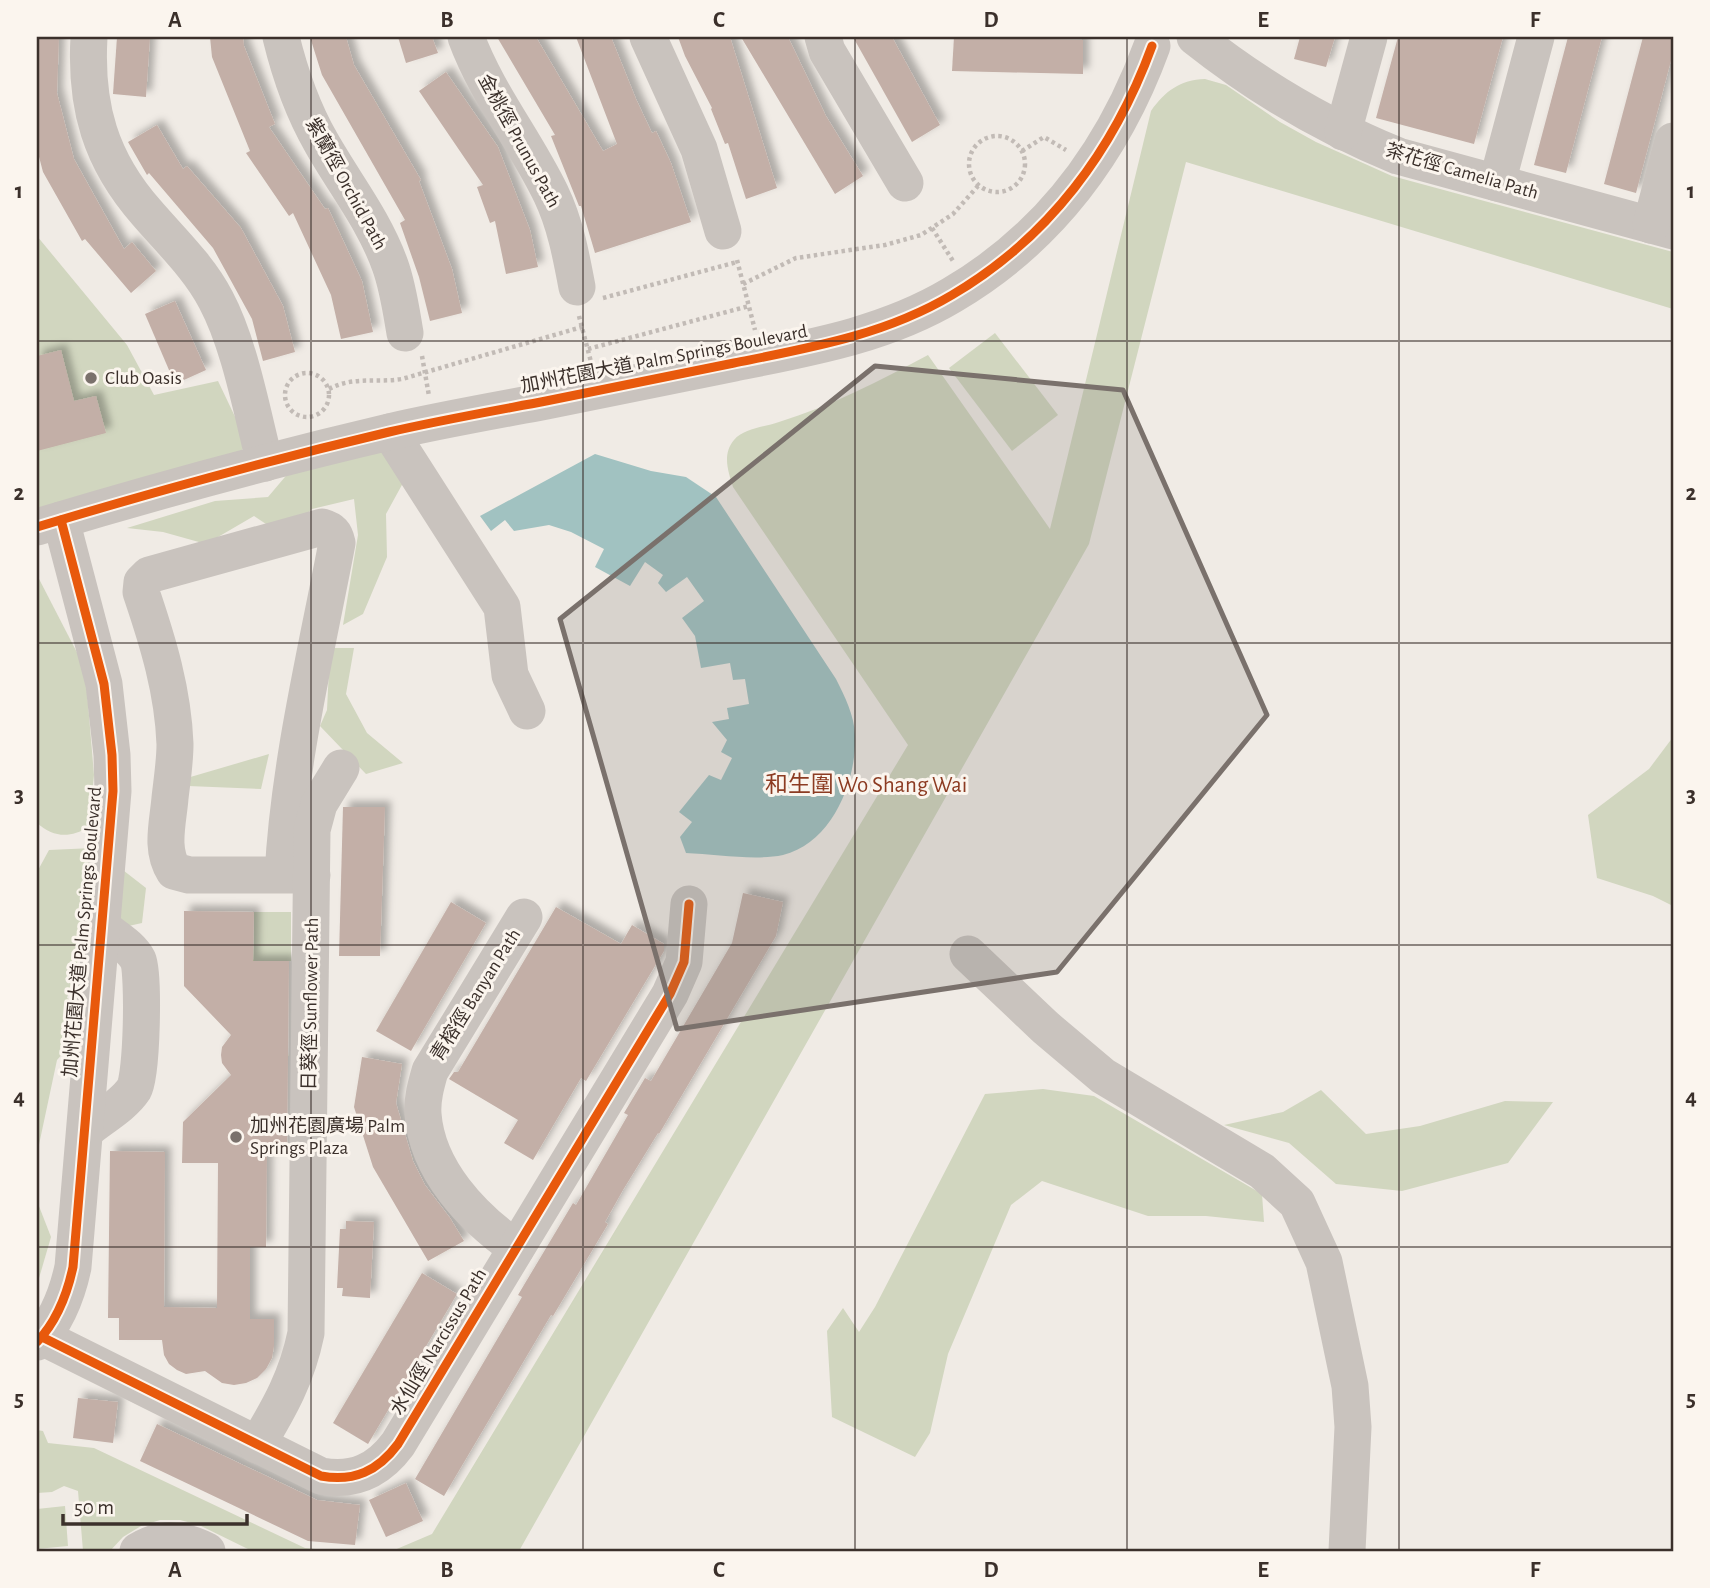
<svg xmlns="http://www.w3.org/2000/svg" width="1710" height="1588" font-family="'Alegreya Sans','Noto Sans TC',sans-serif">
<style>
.green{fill:#d1d6bf}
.water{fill:#a1c2c1}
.building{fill:#c3afa7;filter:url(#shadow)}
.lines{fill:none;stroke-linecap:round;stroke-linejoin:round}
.path{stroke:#c2bbb6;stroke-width:4.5;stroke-dasharray:3.5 3.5;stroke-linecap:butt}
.minor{stroke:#c9c3be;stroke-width:37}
.cycleway-casing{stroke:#fbf5ee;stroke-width:13}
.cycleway{stroke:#e8590c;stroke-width:9}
.marked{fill:#7a716c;fill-opacity:0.2;stroke:#7a716c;stroke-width:5;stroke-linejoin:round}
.grid{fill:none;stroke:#3b302b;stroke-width:2;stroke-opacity:0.55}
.poi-dot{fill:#7a716c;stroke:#fbf5ee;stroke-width:2.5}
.labels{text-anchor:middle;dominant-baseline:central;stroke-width:6;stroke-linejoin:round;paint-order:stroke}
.street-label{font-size:19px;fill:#3b302b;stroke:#fbf5ee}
.poi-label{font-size:19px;fill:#3b302b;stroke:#fbf5ee;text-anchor:start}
.quarter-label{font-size:23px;fill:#8c3b22;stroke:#fbf5ee}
.neatline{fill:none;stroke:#3b302b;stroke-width:2.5}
.grid-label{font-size:23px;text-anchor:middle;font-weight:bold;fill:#3b302b}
</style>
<defs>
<filter id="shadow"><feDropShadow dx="6" dy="-6" stdDeviation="3.5" flood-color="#0004"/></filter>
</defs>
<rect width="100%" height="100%" fill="#f0ebe5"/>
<!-- green -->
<g class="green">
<path d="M1205,79L1226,85L1280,122L1316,142L1392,176L1673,252V309L1186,162L1089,544L519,1551H392L432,1534L908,745L733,487C728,471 722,454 734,440C744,428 765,427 779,422C831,406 879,381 928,355L1050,529L1151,111C1165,91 1180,80 1205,79Z"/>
<path d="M37,236L127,345L154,395L218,381L248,444L221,471L37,512Z"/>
<path d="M995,333L1058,415L1012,451L949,368Z"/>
<path d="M373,435L403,483L386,514L387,557L363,614L343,625L358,535L354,499L312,509L284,536L254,516L206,544L163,532L127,528L215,501L268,497L301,458Z"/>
<path d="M37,575L85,668L94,775L89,827C70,838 54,838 37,823Z"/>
<path d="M330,648H354L346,694L367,733L403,763L366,774L320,726L327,710Z"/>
<path d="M1673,737V906L1653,896L1597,878L1588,815L1649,769Z"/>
<path d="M269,754L261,789L188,786L187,778Z"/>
<path d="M93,848L82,945L67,998L80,1005L75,1040L57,1060L37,1154V872L49,850Z"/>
<path d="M119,867L146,888L142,923L124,927L116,909Z"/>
<path d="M254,912H291V961H253Z"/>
<path d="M1043,1089L1094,1096L1262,1194L1264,1222L1206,1216H1148L1042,1181L1011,1205L948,1354L930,1433L915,1457L832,1417L827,1331L843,1308L859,1332L875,1307L985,1094Z"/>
<path d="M1321,1090L1366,1134L1420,1126L1505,1101L1553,1102L1508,1163L1402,1191L1336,1184L1289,1143L1224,1125L1283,1112Z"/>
<path d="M37,1201L51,1237L37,1285Z"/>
<path d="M37,1430L43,1431L48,1443L94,1448L305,1548L338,1551H252L199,1525L180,1520H160L141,1526L123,1537L110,1551H83L78,1491L64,1486L52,1492L37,1493Z"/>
<path d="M65,1506L68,1546L37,1549V1509Z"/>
</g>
<!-- water -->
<path class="water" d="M595,454L651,471L686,477L716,497L836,679C845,697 854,715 855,735C857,781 832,843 783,855C755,861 715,854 686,853L680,837L692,822L679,812L709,775L721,780L732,758L721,752L727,740L712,722L729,719L727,708L749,704L745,679L733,680L730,663L701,668L695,636L682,618L704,601L687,577L666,592L658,583L663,575L645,562L630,586L595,567L604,549L571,532L549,525L514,531L505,520L491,531L480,516Z"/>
<!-- building -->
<g class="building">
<path d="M37,37H59L57,93L74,159L124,249L132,242L156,271L131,293L85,239L82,241L43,172L37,149Z"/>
<path d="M117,37H150L146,97L113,94Z"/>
<path d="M210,37H243L244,46L275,124L269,127L325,209L328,208L362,281L373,332L341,339L331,295L293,213L289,216L246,153L250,151L212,57Z"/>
<path d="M310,37H346L354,65L421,180L419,181L452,269L462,313L430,321L419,277L400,223L405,220L322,75Z"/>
<path d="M398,37H432L438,53L406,63Z"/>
<path d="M497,37H536L603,151L617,144L576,37H611L636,99L652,133L656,131L671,163L691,222L595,253L581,206H579L551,136L555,135Z"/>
<path d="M678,37H730L777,188L746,199L728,143L725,144L711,109L712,108L685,56Z"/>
<path d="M741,37H788L826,116L863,176L835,194Z"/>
<path d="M853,37H892L940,125L912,142Z"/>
<path d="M954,37L1083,40V74L952,71Z"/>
<path d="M1300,37H1335L1326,67L1294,59Z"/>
<path d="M1398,37H1503L1474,144L1376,118Z"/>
<path d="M1568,37H1602L1566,173L1534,165Z"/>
<path d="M1643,37H1673V53L1636,193L1604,184Z"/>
<path d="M446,72L498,147L530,230L538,267L506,274L495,221L490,223L477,187L483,185L419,91Z"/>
<path d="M157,125L183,169L187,166L241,228L283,306L295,352L263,361L252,319L213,248L149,173L147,175L128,142Z"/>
<path d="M175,301L206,370L175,384L145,314Z"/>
<path d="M61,350L74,401L96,396L106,433L37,451V356Z"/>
<path d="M343,807H385L380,956H339Z"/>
<path d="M743,893L783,902L776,936L659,1134L658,1133L623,1190L605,1222L608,1224L553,1316L551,1315L444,1496L415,1479L522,1297L518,1295L573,1203L576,1205L613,1141L628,1115L624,1113L645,1078L651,1081L732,943Z"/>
<path d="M451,902L486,923L411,1051L376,1031Z"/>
<path d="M556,907L621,944L632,925L664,944V951L586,1081L581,1078L533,1160L504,1143L518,1120L449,1079L454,1072H458Z"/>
<path d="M184,911L254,912L253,961H289L287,1153L267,1152L266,1247H250V1319H274V1346L272,1358L266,1369L257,1378L246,1383L234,1385L222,1383L205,1371L186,1374L177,1370L169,1364L164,1355L162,1340H119V1318H108L110,1151L165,1152L164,1307L217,1308L218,1163H182L183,1122L231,1075L222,1063L221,1055L222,1047L231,1035L184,986Z"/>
<path d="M362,1057L402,1064L396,1103L413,1161L425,1185L450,1218L464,1241L428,1261L373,1167L354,1107Z"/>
<path d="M346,1221L374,1222L370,1298L342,1296L343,1288H337L340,1229H346Z"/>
<path d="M422,1273L457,1294L368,1444L333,1423Z"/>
<path d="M78,1398L118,1402L113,1443L73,1438Z"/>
<path d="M157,1424L317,1500L360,1505L355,1545L308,1541L140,1461Z"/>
<path d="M406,1483L423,1521L386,1537L369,1500Z"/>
</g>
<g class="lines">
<!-- path -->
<g class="path">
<circle cx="997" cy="164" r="28"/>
<path d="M1022,151L1044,137L1066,150"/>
<path d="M932,228L953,261"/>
<path d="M737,260L755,330"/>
<path d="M743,284L796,258L885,245L921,235L953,214L978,186"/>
<path d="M603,298L737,262"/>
<path d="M579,316L591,362"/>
<path d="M588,349L749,306"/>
<path d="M422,356L429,396"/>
<circle cx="307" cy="395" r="22"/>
<path d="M329,389C353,376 376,383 402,379L582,327"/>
</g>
<!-- minor -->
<g class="minor">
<path d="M89,37C85,106 100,160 147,213C171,241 199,267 216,300C240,345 252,413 265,463"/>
<path d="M281,37C290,74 302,109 321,142C344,183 374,220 390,265C398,287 401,310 405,333"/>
<path d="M466,37C487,94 525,140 551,194C565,223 571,255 577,287"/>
<path d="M648,37L699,149L723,231"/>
<path d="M823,37L827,51L905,183"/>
<path d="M1195,37C1258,87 1324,126 1398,156L1673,231"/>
<path d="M1343,132L1369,37"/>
<path d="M1497,183L1536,37"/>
<path d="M1651,225L1673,141"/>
<path d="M390,432L502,607L510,675L527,711"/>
<path d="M37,527C153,492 270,460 389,432C441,420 493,411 546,401C608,388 671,376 734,363C809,348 885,335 952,295C1049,238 1114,150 1152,46"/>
<path d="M283,875C289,763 316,653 337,543C335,533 332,530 322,527L149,575L142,582L141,592C158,642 173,691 175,744C175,762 172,780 170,798C168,823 160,849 174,871L189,875H312"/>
<path d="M968,954L1045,1027L1103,1076L1262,1171L1297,1203L1324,1262L1350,1386L1353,1427L1347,1551"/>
<path d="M85,1131C100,1118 123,1106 134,1089C142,1076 144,974 138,960C131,946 114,937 102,927"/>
<path d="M516,1248C472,1217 427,1170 423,1114C422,1099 426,1085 430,1071L524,917"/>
<path d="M42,1337L321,1476C354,1482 378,1471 398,1444L670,994L684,962L689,904"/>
<path d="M37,1342C57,1321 67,1295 73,1267L113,791L112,755L104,684L61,520"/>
<path d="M257,1445C280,1407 297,1377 306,1333L312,830L319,804L341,768"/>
<path d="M138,1551C162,1536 183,1539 207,1551"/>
</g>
<defs>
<g id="cycleway">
<path d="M37,527C153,492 270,460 389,432C441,420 493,411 546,401C608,388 671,376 734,363C809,348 885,335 952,295C1049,238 1114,150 1152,46"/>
<path d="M42,1337L321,1476C354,1482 378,1471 398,1444L670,994L684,962L689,904"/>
<path d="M37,1342C57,1321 67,1295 73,1267L113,791L112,755L104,684L61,520"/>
</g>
</defs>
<!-- cycleway casing -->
<use href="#cycleway" class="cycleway-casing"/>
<!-- cycleway -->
<use href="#cycleway" class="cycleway"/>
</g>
<!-- marked area -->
<path class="marked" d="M875,366L1123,390L1267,715L1057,972L677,1029L560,619Z"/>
<!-- grid -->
<path class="grid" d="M311,37V1551M583,37V1551M855,37V1551M1127,37V1551M1399,37V1551M37,341H1673M37,643H1673M37,945H1673M37,1247H1673"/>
<!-- markers -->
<g class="poi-dot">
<circle cx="91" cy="378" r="7"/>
<circle cx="236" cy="1137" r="7"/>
</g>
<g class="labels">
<!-- street labels -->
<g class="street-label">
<text transform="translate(519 141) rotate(61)">金桃徑 Prunus Path</text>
<text transform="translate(1462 172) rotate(16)">茶花徑 Camelia Path</text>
<text transform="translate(346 184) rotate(61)">紫蘭徑 Orchid Path</text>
<text transform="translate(664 359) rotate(-11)">加州花園大道 Palm Springs Boulevard</text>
<text transform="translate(83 932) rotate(-85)">加州花園大道 Palm Springs Boulevard</text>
<text transform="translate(476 995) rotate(-58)">青榕徑 Banyan Path</text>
<text transform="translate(311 1004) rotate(-89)">日葵徑 Sunflower Path</text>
<text transform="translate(439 1342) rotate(-59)">水仙徑 Narcissus Path</text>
</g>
<!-- poi labels -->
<g class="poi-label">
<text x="105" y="378">Club Oasis</text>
<text x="250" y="1126">加州花園廣場 Palm<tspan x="250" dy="22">Springs Plaza</tspan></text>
</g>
<!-- quarter labels -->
<g class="quarter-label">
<text x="866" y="785">和生圍 Wo Shang Wai</text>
</g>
</g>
<!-- border -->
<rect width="1710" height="1588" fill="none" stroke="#fbf5ee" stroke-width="77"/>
<!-- scale -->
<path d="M63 1514v10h184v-10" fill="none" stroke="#3b302b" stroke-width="3.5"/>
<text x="74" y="1514" font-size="21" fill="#3b302b" stroke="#fbf5ee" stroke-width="5" paint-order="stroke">50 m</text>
<rect x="38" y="38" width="1634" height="1512" class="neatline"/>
<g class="grid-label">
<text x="175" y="27">A</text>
<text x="447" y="27">B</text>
<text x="719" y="27">C</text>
<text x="991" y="27">D</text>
<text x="1263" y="27">E</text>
<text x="1535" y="27">F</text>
<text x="19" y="198">1</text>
<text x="1691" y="198">1</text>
<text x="19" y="500">2</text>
<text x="1691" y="500">2</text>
<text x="19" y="802">3</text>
<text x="1691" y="802">3</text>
<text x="19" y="1104">4</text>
<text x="1691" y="1104">4</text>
<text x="19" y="1406">5</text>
<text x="1691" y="1406">5</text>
<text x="175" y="1577">A</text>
<text x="447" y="1577">B</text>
<text x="719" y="1577">C</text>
<text x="991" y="1577">D</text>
<text x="1263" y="1577">E</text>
<text x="1535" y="1577">F</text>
</g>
</svg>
